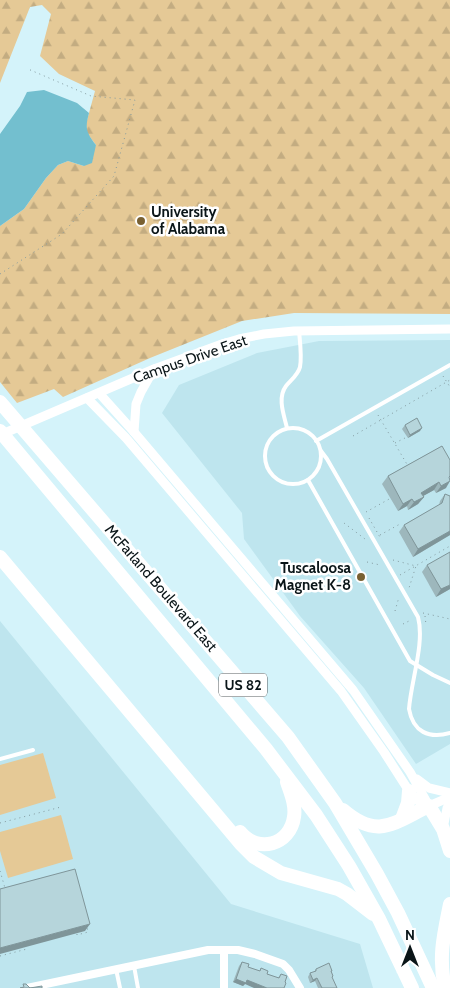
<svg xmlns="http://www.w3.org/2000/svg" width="450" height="988" font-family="Cabin,sans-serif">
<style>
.built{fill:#bee5ee}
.grass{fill:#e5c996}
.forest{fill:url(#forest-firs)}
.water{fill:#73bfcf}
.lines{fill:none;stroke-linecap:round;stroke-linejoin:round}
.path{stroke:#839a9f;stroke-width:1;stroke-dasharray:1 4;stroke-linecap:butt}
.service{stroke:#fff;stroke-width:4}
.minor{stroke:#fff;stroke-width:8}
.tertiary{stroke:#fff;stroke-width:9}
.motorway{stroke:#fff;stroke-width:14}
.wall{fill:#9db7bc}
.shaded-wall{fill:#7f9599}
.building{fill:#b6d5db;stroke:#7f9599}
.poi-dot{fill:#796132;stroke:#fff;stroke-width:2}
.labels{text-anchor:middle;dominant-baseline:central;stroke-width:5;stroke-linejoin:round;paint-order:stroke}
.shield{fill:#fff;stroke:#545b5d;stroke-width:1}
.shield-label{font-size:14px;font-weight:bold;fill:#0a1518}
.poi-label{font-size:15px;font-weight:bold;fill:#0a1518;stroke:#fff;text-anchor:start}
.street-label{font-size:15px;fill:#0a1518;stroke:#fff}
</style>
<defs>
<pattern id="forest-firs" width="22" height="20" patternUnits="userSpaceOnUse" patternTransform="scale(1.25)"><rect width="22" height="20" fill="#e5c996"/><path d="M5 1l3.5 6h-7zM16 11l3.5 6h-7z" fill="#c3ac81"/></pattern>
</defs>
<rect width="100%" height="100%" fill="#d4f3fa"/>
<!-- built -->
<g class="built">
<path d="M450,340V744L416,764L364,688L300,616L244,539L242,513L162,413L179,385L257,353L319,341Z"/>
<path d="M0,621L231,904L360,944L373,988H0Z"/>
</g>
<!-- grass -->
<g class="grass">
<path d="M43,753L56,798L0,815V765Z"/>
<path d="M61,815L73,859L8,878L0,851V832Z"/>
</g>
<!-- forest -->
<path class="forest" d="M0,0H450V314L294,313L242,321L150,358L63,397L54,389L17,403L0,382V226L24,209L46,178L58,165L68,161L84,166L96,145L87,133L86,124L95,91L59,74L40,56L51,14L42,5L30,7L0,83Z"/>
<!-- water -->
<path class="water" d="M44,90L77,103L89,113C85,128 86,132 96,145L92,163L84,166L68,161L58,165L46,178L24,209L0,226V134L20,106L27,92Z"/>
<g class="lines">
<!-- path -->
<g class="path">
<path d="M0,274L62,234L114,176L135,100L91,96L28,69"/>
<path d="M443,376L450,387"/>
<path d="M378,415L408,466"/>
<path d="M353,436L450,380"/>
<path d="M395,443L407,437"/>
<path d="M366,512L391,498"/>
<path d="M369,518L381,539"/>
<path d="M344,523L365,539"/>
<path d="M380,535L400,524"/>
<path d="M393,560L416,566L409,588"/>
<path d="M367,562L380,565"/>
<path d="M400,575L450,546"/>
<path d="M395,611L399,597"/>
<path d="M423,613L450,619"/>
<path d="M425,616L426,625"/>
<path d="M403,624L411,620"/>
<path d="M0,823L61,807"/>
<path d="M0,871L5,888"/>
<path d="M77,934V935L88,932L87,927"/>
<path d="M0,956L27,949"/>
</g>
<!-- service -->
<g class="service">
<path d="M287,428C284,415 277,398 286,386C291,380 298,375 300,367C302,356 300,342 299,331"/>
<circle cx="293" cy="456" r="28"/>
<path d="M316,441L450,365"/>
<path d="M321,451L327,459L418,617C425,643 411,681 409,709C413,732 429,739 450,733"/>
<path d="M308,480L410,661L433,675L450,683"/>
<path d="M0,759L33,750"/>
<path d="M134,966L138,988"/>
<path d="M116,969L120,988"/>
</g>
<!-- minor -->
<g class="minor">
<path d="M27,988L208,950H238L255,954L283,964L289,970L300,988"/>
<path d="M224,988V950"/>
</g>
<!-- tertiary -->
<g class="tertiary">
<path d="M99,393L134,432L353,690L410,772L429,806"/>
<path d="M87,398L126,438L341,691L384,752L409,791L421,804L429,806"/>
<path d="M134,432L136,404L141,392L154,369"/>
<path d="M0,435L154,369L222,344L239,339L264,334L294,331L450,329"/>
<path d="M417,779L429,788L450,793"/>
<path d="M429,806L450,797"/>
<path d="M443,829L447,808L450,803"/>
</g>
<!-- motorway -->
<g class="motorway">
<path d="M0,402L288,737L335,803L377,874L398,913L433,988"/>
<path d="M0,431L266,749L316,815L349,866L379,919L412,988"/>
<path d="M0,557L241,844L254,857L281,873L338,889L347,894L373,914"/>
<path d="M343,810C378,840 393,823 429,806L443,829L450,851"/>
<path d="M402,819L408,803L409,791"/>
<path d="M240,832C258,854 290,845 294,817C296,805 291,794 287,782"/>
<path d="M445,988C438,957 444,934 450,904"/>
</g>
</g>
<!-- wall -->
<g class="wall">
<path d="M405,425L420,431L408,438L402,429Z"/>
<path d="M442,446L446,488L436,493L434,490L423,496L424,497L418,504L408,510L407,506L398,511L382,484L388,476Z"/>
<path d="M445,494L450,496V535L413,557L399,532L404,525L439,505L440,501Z"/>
<path d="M427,565L450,589L436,597L422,572Z"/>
<path d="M242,962L248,967L260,971L261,968L267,974L278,978L281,974L285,982L245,984L243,986L233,982L239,966Z"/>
<path d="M316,969L332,972V978L337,988H318L315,981L310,983L308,977L310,973L314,972Z"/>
</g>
<!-- shaded-wall -->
<g class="shaded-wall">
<path d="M422,428L420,431L408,438L410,435Z"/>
<path d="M450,481L446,488L436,493L441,486Z"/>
<path d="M439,482L434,490L416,500L421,493Z"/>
<path d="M424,497L418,504L408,510L414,502Z"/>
<path d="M412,499L407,506L398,511L403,504Z"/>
<path d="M450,531V535L413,557L418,549Z"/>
<path d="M450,585V589L436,597L441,589Z"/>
<path d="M90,924L85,931L0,954V948Z"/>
<path d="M317,978L315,981L310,983L313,980Z"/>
<path d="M236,979L247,980L267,988H254L245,984L243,986L233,982Z"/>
</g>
<!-- building -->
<g class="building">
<path d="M417,418L422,428L410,435L405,425Z"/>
<path d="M442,446L450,460V476L449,477L450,481L441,486L439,482L421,493L424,497L414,502L412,499L403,504L388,476Z"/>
<path d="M445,494L450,496V531L418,549L404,525L442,503Z"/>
<path d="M450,552V585L441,589L427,565Z"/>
<path d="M75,869L90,924L0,948V889Z"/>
<path d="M242,962L249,964L248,967L260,971L261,968L268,971L267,974L279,978L281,974L287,976L285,982L286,983L284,988H267L247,980L246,983L236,979Z"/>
<path d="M329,963L332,971H331L333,976L332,977L337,988H322L317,978L313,980L310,973L316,971V969Z"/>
<path d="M23,984H26L30,988L42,986V988H20L24,987Z"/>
</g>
<!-- markers -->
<g class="poi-dot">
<circle cx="141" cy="221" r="5"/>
<circle cx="361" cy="577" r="5"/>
</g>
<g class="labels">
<!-- shield labels -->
<rect class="shield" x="219" y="673.5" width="48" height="23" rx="4"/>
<g class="shield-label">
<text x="243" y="685">US 82</text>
</g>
<!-- poi labels -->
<g class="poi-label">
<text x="151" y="212">University<tspan x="151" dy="17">of Alabama</tspan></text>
<text x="351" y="568" text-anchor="end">Tuscaloosa<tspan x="351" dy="17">Magnet K-8</tspan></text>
</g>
<!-- street labels -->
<g class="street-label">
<text transform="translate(190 359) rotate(-19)">Campus Drive East</text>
<text transform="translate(161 588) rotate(49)">McFarland Boulevard East</text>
</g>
</g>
<!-- north arrow -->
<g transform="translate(410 948)" stroke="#ffffff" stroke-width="4" paint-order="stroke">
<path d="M0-4L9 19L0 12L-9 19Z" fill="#0a1518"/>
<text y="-8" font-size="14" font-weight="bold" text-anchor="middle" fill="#0a1518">N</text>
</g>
</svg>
